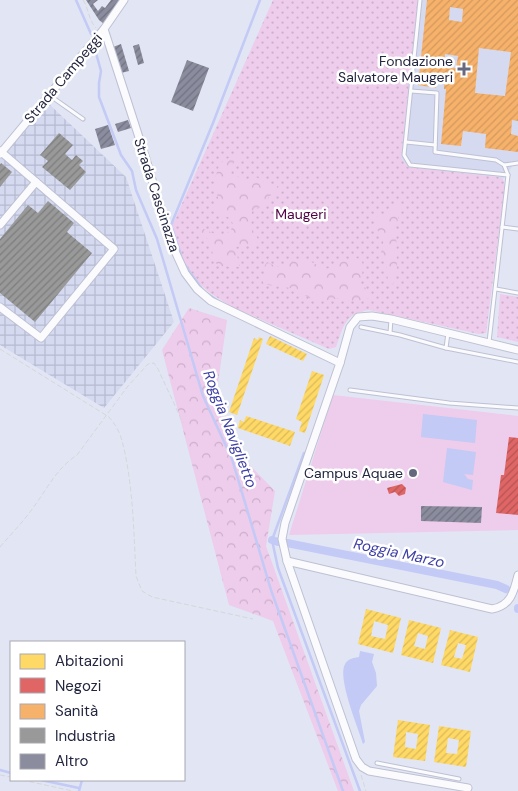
<svg xmlns="http://www.w3.org/2000/svg" width="518" height="791" font-family="'DM Sans',sans-serif">
<style>
.built{fill:#d6daf1}
.industrial{fill:url(#industrial-grid)}
.grass{fill:url(#grass-dots)}
.forest{fill:url(#forest-crowns)}
.pitch{fill:#eeccec}
.water{fill:#c2caf5}
.homes{fill:url(#homes-hatch);fill-rule:evenodd}
.shops{fill:url(#shops-hatch)}
.health{fill:url(#health-hatch);fill-rule:evenodd}
.industry{fill:url(#industry-hatch)}
.lines{fill:none;stroke-linecap:round;stroke-linejoin:round}
.stream{stroke:#c2caf5;stroke-width:2.5}
.canal{stroke:#c2caf5;stroke-width:8}
.building{fill:url(#building-hatch)}
.lane-casing{stroke:#bdc1d3;stroke-width:5}
.street-casing{stroke:#bdc1d3;stroke-width:9}
.path{stroke:#d5d7db;stroke-width:1;stroke-dasharray:5 2.5;stroke-linecap:butt}
.lane{stroke:#fbfbfd;stroke-width:3}
.street{stroke:#fbfbfd;stroke-width:7}
.poi-dot{fill:#66697e;stroke:#fff;stroke-width:2}
.labels{text-anchor:middle;dominant-baseline:central;stroke-width:5;stroke-linejoin:round;paint-order:stroke}
.poi-label{font-size:14px;fill:#23263f;stroke:#fff;text-anchor:end}
.street-label{font-size:14px;fill:#23263f;stroke:#fff}
.park-label{font-size:14px;fill:#510244;stroke:#fff}
.water-label{font-size:15px;font-style:italic;fill:#3e3fa5;stroke:#fff}
</style>
<defs>
<pattern id="industrial-grid" width="8" height="8" patternUnits="userSpaceOnUse" patternTransform="scale(1.25)"><rect width="8" height="8" fill="#d6daf1"/><path d="M0 4h8M4 0v8" fill="none" stroke="#b7bbd0"/></pattern>
<pattern id="grass-dots" width="8" height="8" patternUnits="userSpaceOnUse" patternTransform="scale(1.25)"><rect width="8" height="8" fill="#eeccec"/><path d="M2 2h.1M6 6h.1" fill="none" stroke="#ccafcb" stroke-width="1.8" stroke-linecap="round"/></pattern>
<pattern id="forest-crowns" width="20" height="18" patternUnits="userSpaceOnUse" patternTransform="scale(1.25)"><rect width="20" height="18" fill="#eeccec"/><path d="M2 6a3 3 0 1 1 6 0M12 15a3 3 0 1 1 6 0" fill="none" stroke="#ccafcb"/></pattern>
<pattern id="homes-hatch" width="6" height="6" patternUnits="userSpaceOnUse" patternTransform="scale(1.25)"><rect width="6" height="6" fill="#ffd966"/><path d="M-1 1l2-2M0 6l6-6M5 7l2-2" fill="none" stroke="#daba5a"/></pattern>
<pattern id="shops-hatch" width="6" height="6" patternUnits="userSpaceOnUse" patternTransform="scale(1.25)"><rect width="6" height="6" fill="#e06666"/><path d="M-1 1l2-2M0 6l6-6M5 7l2-2" fill="none" stroke="#b55455"/></pattern>
<pattern id="health-hatch" width="6" height="6" patternUnits="userSpaceOnUse" patternTransform="scale(1.25)"><rect width="6" height="6" fill="#f6b26b"/><path d="M-1 1l2-2M0 6l6-6M5 7l2-2" fill="none" stroke="#d3995e"/></pattern>
<pattern id="industry-hatch" width="6" height="6" patternUnits="userSpaceOnUse" patternTransform="scale(1.25)"><rect width="6" height="6" fill="#999"/><path d="M-1 1l2-2M0 6l6-6M5 7l2-2" fill="none" stroke="#7c7d7e"/></pattern>
<pattern id="building-hatch" width="6" height="6" patternUnits="userSpaceOnUse" patternTransform="scale(1.25)"><rect width="6" height="6" fill="#8b8c9d"/><path d="M-1 1l2-2M0 6l6-6M5 7l2-2" fill="none" stroke="#717281"/></pattern>
</defs>
<rect width="100%" height="100%" fill="#e2e5f4"/>
<!-- built -->
<path class="built" d="M418,0H518V165L514,164L503,179L498,177L408,167L401,158Z"/>
<!-- industrial -->
<path class="industrial" d="M48,103L126,177L174,322L104,408L0,345V157L2,158Z"/>
<!-- grass -->
<g class="grass">
<path d="M273,0H418L401,158L408,167L498,177L503,179L505,186L486,333L479,334L369,310C344,314 344,326 336,347L329,349L232,307L210,293L195,280L184,262L172,226Z"/>
<path d="M500,294L518,297V342L497,337Z"/>
</g>
<!-- forest -->
<g class="forest">
<path d="M234,155H241L242,159L239,161L233,162L231,175L237,176L243,181H248L256,177L267,184L281,187L283,190L280,194C271,193 268,196 265,205L252,211C251,229 250,226 259,241L258,244L253,246L245,243L235,248L240,266L237,267L219,266C208,257 216,248 209,240C206,237 202,236 199,233L201,228L222,237L231,230L233,224L230,218L214,212V209C224,200 214,193 214,183C215,177 218,169 220,163Z"/>
<path d="M398,203L401,208L396,226L397,270L393,285L388,280L386,265L381,254L384,238C378,231 373,227 374,217L388,214Z"/>
<path d="M355,257L362,261L363,269L360,284L371,292L372,298C367,298 362,301 357,301C349,302 342,297 334,299C326,300 322,303 315,300C306,298 299,290 290,288C281,286 272,287 263,283L265,273L264,267L267,262C271,264 275,266 279,267C283,268 287,265 290,263C303,255 312,262 324,269L330,268L337,259L347,260Z"/>
<path d="M189,308L227,320L215,404L239,454L275,491L266,546L354,791H338L273,621L229,605L162,350Z"/>
</g>
<!-- pitch -->
<path class="pitch" d="M333,395L518,416V530L289,535Z"/>
<!-- water -->
<g class="water">
<path d="M423,414L477,420L475,443L421,437Z"/>
<path d="M447,448L476,452L473,475L464,474L468,479L473,480L472,490L443,482Z"/>
<path d="M360,651L374,654L372,662L376,673L377,686L361,705L359,711L365,742L363,744C358,727 337,678 345,664C348,659 353,658 359,657Z"/>
</g>
<!-- homes -->
<g class="homes">
<path d="M270,336L307,354L303,361L266,344Z"/>
<path d="M259,337L263,339L237,415L229,412L254,338L258,340Z"/>
<path d="M312,371L324,375L305,433L299,431L302,422L296,419Z"/>
<path d="M246,416L295,432L290,446L238,428L240,420L244,422Z"/>
<path d="M366,609L401,618L393,653L358,644ZM374,621L388,625L385,639L371,636Z"/>
<path d="M409,620L441,628L433,663L401,655ZM418,633L428,636L425,649L414,646Z"/>
<path d="M450,630L478,637L470,672L441,665ZM458,643L466,645L462,659L454,657Z"/>
<path d="M398,720L430,725L425,761L393,757ZM406,732L418,734L416,749L405,747Z"/>
<path d="M439,726L471,731L466,767L434,762ZM448,738L459,740L457,754L446,753Z"/>
</g>
<!-- shops -->
<g class="shops">
<path d="M509,437L518,438V515L496,513L501,475H504Z"/>
<path d="M402,484L406,488L405,494L399,496L395,492L389,494L387,488Z"/>
</g>
<!-- health -->
<path class="health" d="M427,0H518V121L512,120L511,134L518,136V152L485,148L486,134L463,131L461,146L441,144L446,89H444V81L437,80L436,88L418,85ZM450,7L463,9L462,22L449,20ZM479,48L511,52L505,96L475,93ZM445,54L458,56L456,68L444,67Z"/>
<!-- industry -->
<g class="industry">
<path d="M59,133L73,145L65,154L72,160L76,155L83,161L79,165L86,172L70,190L42,167L48,161L40,155Z"/>
<path d="M1,163L12,172L0,187V165Z"/>
<path d="M48,201L74,223L67,232L92,253L35,322L0,293V239L28,205L38,213Z"/>
</g>
<g class="lines">
<!-- stream -->
<g class="stream">
<path d="M76,0L91,34"/>
<path d="M94,46L101,71L99,83V97L121,155L132,171L136,190L157,239L203,396L232,459L271,590L343,791"/>
<path d="M181,255L171,225L213,123L260,0"/>
<path d="M185,265L202,289"/>
<path d="M208,294L220,302"/>
<path d="M304,453L272,540L278,568L360,791"/>
<path d="M0,770L11,773"/>
<path d="M41,780L79,788"/>
<path d="M79,791L82,780"/>
</g>
<!-- canal -->
<g class="canal">
<path d="M272,540L278,542"/>
<path d="M287,543L497,585L506,589"/>
<path d="M518,608V609"/>
</g>
</g>
<!-- building -->
<g class="building">
<path d="M86,0H98L93,4L98,11L102,6L105,8L111,0H121L104,24L99,20Z"/>
<path d="M121,44L129,71L121,73L113,47Z"/>
<path d="M139,44L144,63L138,65L133,46Z"/>
<path d="M187,60L209,68L193,111L171,102Z"/>
<path d="M128,120L131,128L118,132L115,124Z"/>
<path d="M108,125L115,145L101,149L95,129Z"/>
<path d="M421,506L482,507L481,523L421,521Z"/>
</g>
<g class="lines">
<defs>
<g id="lane">
<path d="M420,0L404,155L410,165L508,175"/>
<path d="M411,91L437,93L435,152L496,160L504,165L508,175L489,342"/>
<path d="M49,95L83,119"/>
<path d="M406,142L435,145"/>
<path d="M504,165L518,163"/>
<path d="M502,227L518,229"/>
<path d="M496,289L518,293"/>
<path d="M361,327L400,335L446,348L518,362"/>
<path d="M390,333L391,319"/>
<path d="M446,348L448,333"/>
<path d="M350,390L449,403L518,408"/>
<path d="M377,763L459,779"/>
</g>
<g id="street">
<path d="M104,29L146,159L169,238L185,273L197,289L211,301L340,363"/>
<path d="M0,151L114,249L41,338L0,307"/>
<path d="M0,154L104,29L124,0"/>
<path d="M0,225L36,182"/>
<path d="M287,561L492,609C511,606 514,591 518,575"/>
<path d="M468,788L369,771L362,767L356,759L287,561L282,539L285,523L340,363L350,327L358,317L372,316L391,319L518,350"/>
</g>
</defs>
<!-- lane casing -->
<use href="#lane" class="lane-casing"/>
<!-- street casing -->
<use href="#street" class="street-casing"/>
<!-- path -->
<g class="path">
<path d="M83,0C89,9 88,19 96,28"/>
<path d="M0,349L109,417C115,424 120,432 122,441C133,481 134,535 136,576L142,591L152,597L253,619"/>
<path d="M0,547C11,534 23,522 33,508C47,489 56,469 77,455L128,386L148,364L154,363L158,369L183,423"/>
<path d="M0,775L11,777"/>
<path d="M361,775L366,791"/>
<path d="M22,780L73,791"/>
</g>
<!-- lane -->
<use href="#lane" class="lane"/>
<!-- street -->
<use href="#street" class="street"/>
</g>
<!-- markers -->
<g class="poi-dot">
<path d="M461.5 61.5h5v5h5v5h-5v5h-5v-5h-5v-5h5z"/>
<circle cx="413" cy="473" r="5"/>
</g>
<g class="labels">
<!-- poi labels -->
<g class="poi-label">
<text x="453" y="61">Fondazione<tspan x="453" dy="16">Salvatore Maugeri</tspan></text>
<text x="403" y="473">Campus Aquae</text>
</g>
<!-- street labels -->
<g class="street-label">
<text transform="translate(63 78) rotate(-50)">Strada Campeggi</text>
<text transform="translate(157 195) rotate(72)">Strada Cascinazza</text>
</g>
<!-- park labels -->
<g class="park-label">
<text x="301" y="214">Maugeri</text>
</g>
<!-- water labels -->
<g class="water-label">
<text transform="translate(230 429) rotate(69)">Roggia Naviglietto</text>
<text transform="translate(399 553) rotate(12)">Roggia Marzo</text>
</g>
</g>
<!-- legend -->
<rect x="10" y="641" width="175" height="140" fill="#ffffff" stroke="#a7a8b2"/>
<rect x="20" y="654" width="25" height="15" fill="#ffd966" stroke="#a7a8b2"/>
<text x="55" y="666" font-size="15" fill="#23263f">Abitazioni</text>
<rect x="20" y="678" width="25" height="15" fill="#e06666" stroke="#a7a8b2"/>
<text x="55" y="691" font-size="15" fill="#23263f">Negozi</text>
<rect x="20" y="704" width="25" height="15" fill="#f6b26b" stroke="#a7a8b2"/>
<text x="55" y="716" font-size="15" fill="#23263f">Sanità</text>
<rect x="20" y="728" width="25" height="15" fill="#999999" stroke="#a7a8b2"/>
<text x="55" y="741" font-size="15" fill="#23263f">Industria</text>
<rect x="20" y="754" width="25" height="15" fill="#8b8c9d" stroke="#a7a8b2"/>
<text x="55" y="766" font-size="15" fill="#23263f">Altro</text>
</svg>
